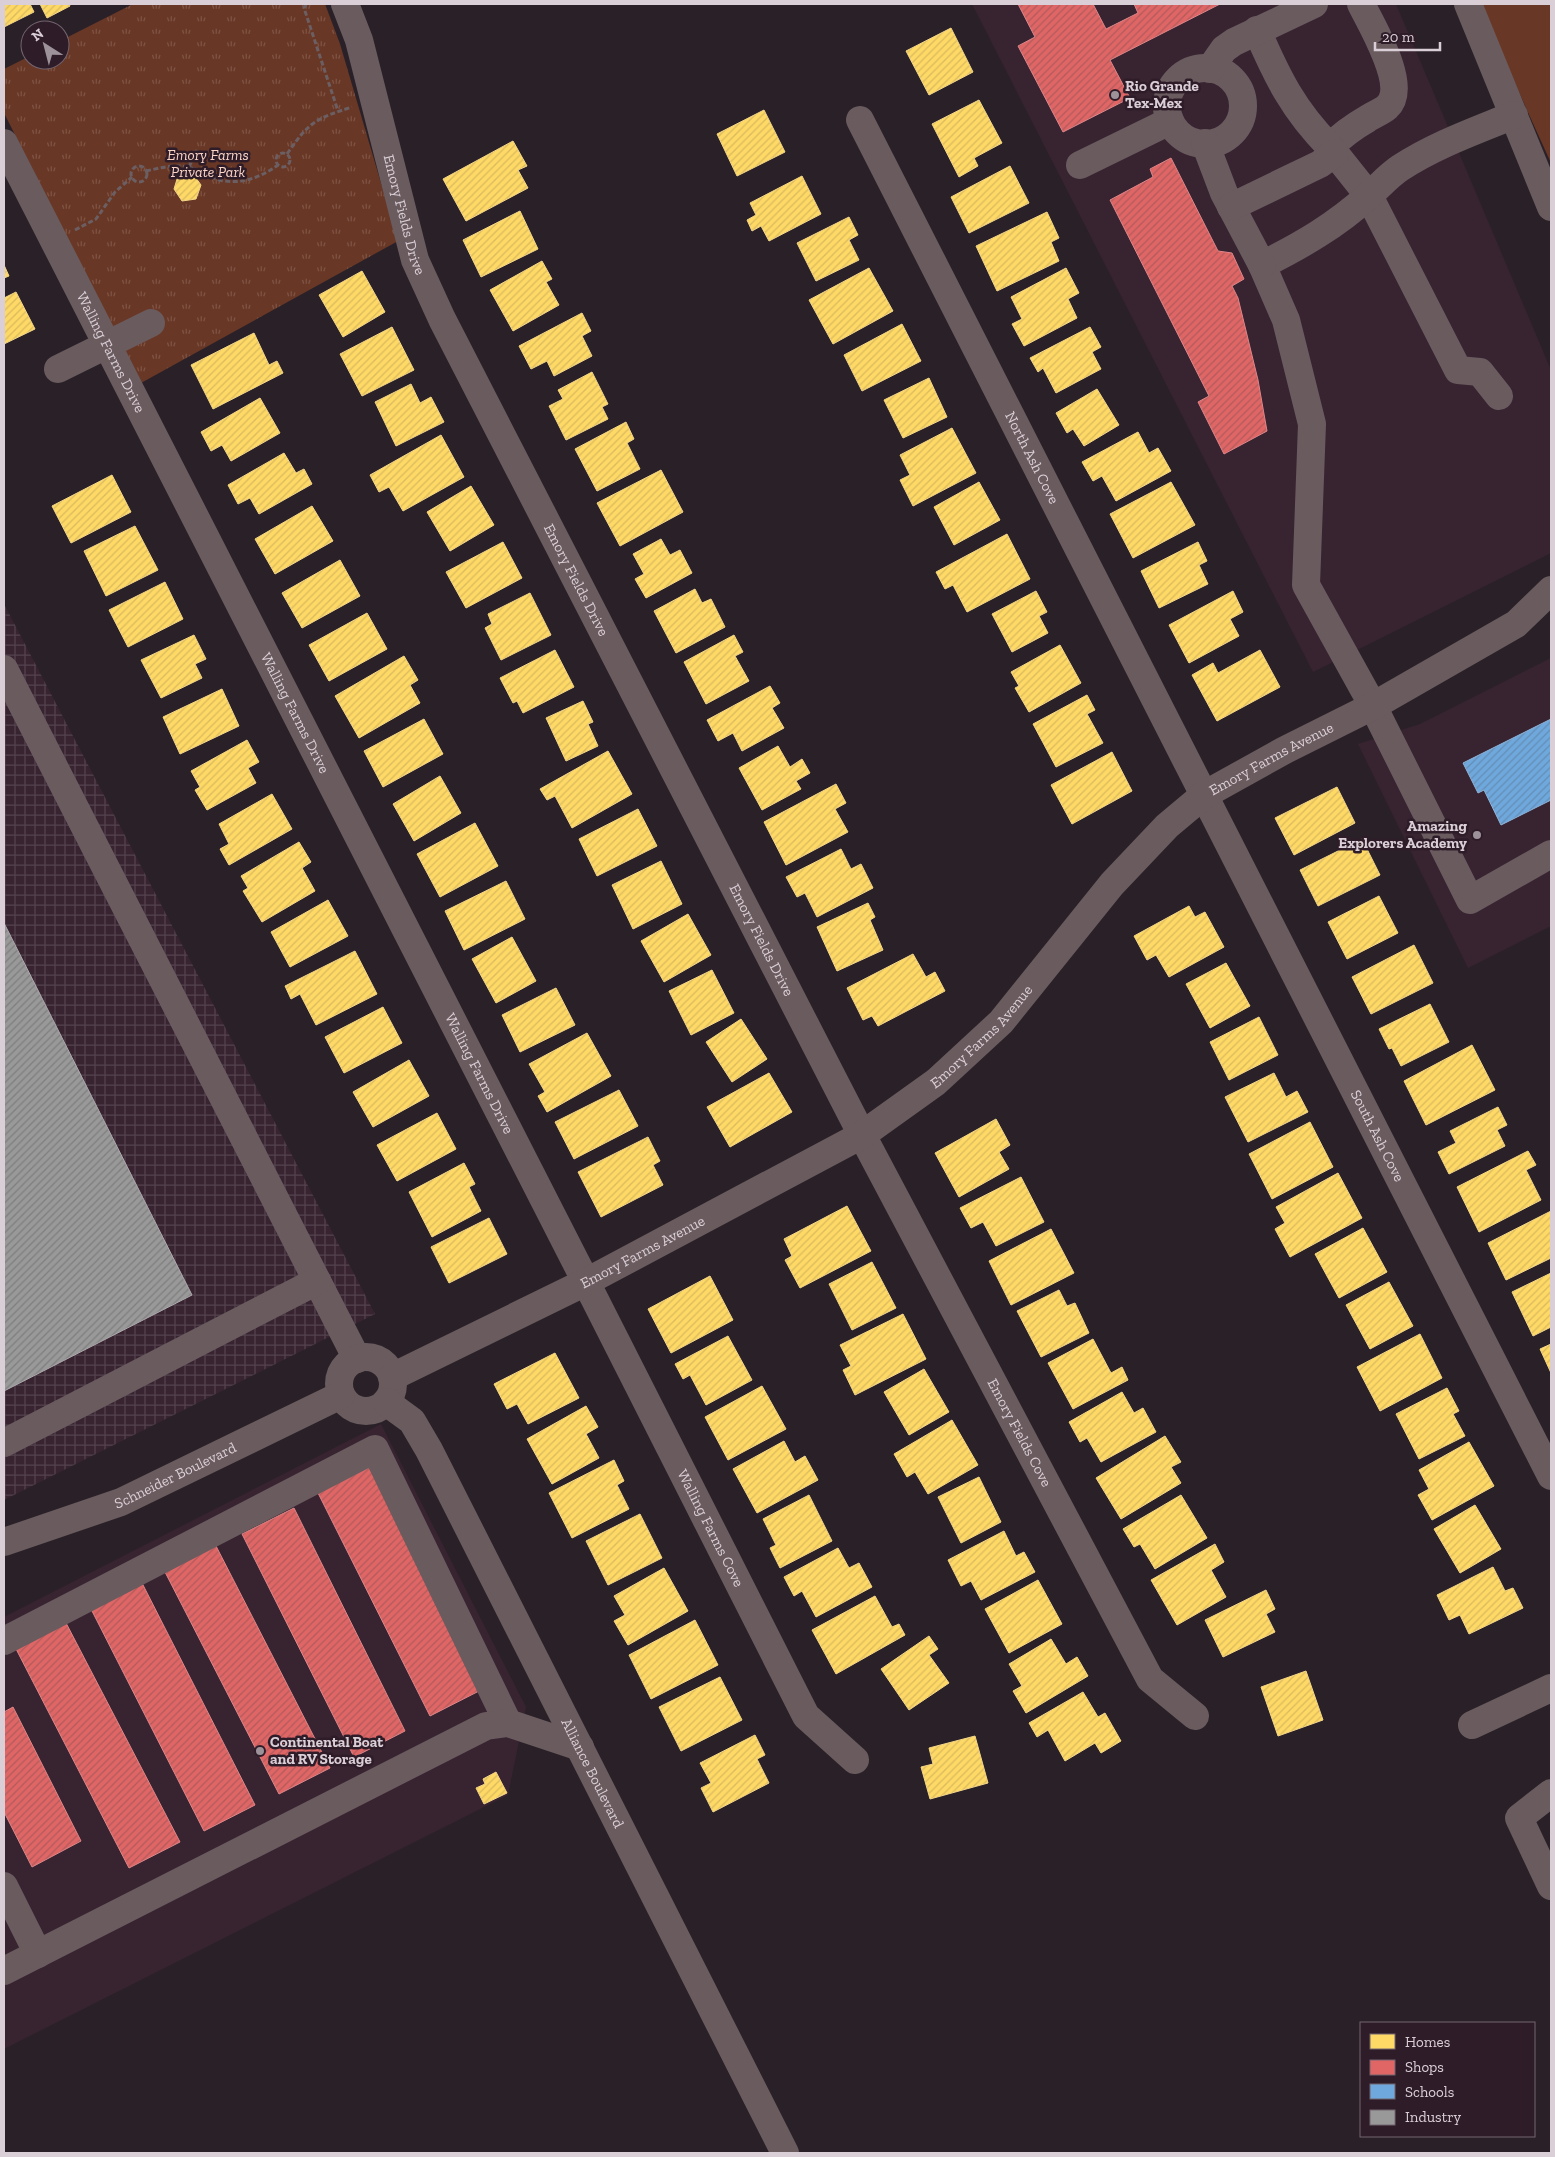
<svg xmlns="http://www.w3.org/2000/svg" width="1555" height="2157" font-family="'Zilla Slab',serif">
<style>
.built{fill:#382331}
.industrial{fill:url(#industrial-grid)}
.grass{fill:#693725}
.park{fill:url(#park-tufts)}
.homes{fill:url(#homes-hatch);stroke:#f4d688}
.shops{fill:url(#shops-hatch);stroke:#de8688}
.schools{fill:url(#schools-hatch);stroke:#8fb4da}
.industry{fill:url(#industry-hatch);stroke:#ada9ac}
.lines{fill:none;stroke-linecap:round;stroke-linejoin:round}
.path{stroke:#6b5f63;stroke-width:3;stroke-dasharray:5 2.5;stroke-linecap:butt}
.minor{stroke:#6a5b5e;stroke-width:28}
.poi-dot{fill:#9d929a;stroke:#2e1d29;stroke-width:2}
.labels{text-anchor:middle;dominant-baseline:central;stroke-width:5;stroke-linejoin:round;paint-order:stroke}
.poi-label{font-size:15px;font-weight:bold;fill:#dbcfd7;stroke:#2e1d29;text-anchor:start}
.park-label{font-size:15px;font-style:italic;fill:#fbd4c6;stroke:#2e1d29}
.street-label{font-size:15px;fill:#dbcfd7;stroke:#2e1d29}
</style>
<defs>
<pattern id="industrial-grid" width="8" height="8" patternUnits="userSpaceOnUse" patternTransform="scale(1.25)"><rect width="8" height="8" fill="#382331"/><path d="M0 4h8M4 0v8" fill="none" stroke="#54424e"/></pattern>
<pattern id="park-tufts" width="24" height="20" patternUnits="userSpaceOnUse" patternTransform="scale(1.25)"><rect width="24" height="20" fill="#693725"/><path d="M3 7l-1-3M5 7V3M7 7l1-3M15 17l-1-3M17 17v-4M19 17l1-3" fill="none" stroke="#7e5344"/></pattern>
<pattern id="homes-hatch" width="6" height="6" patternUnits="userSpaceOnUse" patternTransform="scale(1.25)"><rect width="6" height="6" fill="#ffd966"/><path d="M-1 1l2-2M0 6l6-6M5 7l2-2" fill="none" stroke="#d9ba5e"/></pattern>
<pattern id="shops-hatch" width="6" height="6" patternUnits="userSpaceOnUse" patternTransform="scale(1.25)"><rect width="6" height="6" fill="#e06666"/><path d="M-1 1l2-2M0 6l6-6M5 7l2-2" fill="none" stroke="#b15a5b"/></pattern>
<pattern id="schools-hatch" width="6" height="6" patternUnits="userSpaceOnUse" patternTransform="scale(1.25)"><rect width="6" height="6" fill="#6fa8dc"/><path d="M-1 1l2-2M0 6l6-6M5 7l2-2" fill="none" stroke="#648eb5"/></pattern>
<pattern id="industry-hatch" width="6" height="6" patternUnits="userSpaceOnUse" patternTransform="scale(1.25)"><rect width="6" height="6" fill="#999"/><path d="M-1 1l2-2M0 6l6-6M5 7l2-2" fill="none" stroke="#7f7e7e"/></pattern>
</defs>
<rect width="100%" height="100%" fill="#2a2128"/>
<!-- built -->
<g class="built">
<path d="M972,4H1396L1551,370V553L1313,672Z"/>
<path d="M1551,658V926L1468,968L1358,744L1420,724Z"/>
<path d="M381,1424L526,1707L508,1795L4,2049V1617Z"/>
</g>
<!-- industrial -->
<path class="industrial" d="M4,604L375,1314L4,1500Z"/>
<!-- grass -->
<path class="grass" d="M1479,4H1551V163Z"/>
<!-- park -->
<path class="park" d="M133,4H325L340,44L398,241L141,383L4,113V69L30,56V60H60V41Z"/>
<!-- homes -->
<g class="homes">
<path d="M4,4H30L34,12L4,27Z"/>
<path d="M40,4H69L70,6L47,18Z"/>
<path d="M951,28L973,72L929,95L906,51Z"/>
<path d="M979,100L1002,143L974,158L978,166L959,177L932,124Z"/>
<path d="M764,110L785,152L737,176L717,134Z"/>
<path d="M513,141L527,166L518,170L528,188L466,221L443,179Z"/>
<path d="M1010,166L1029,203L969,233L951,197Z"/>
<path d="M193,174L201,185L196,199L182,201L174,189L178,176Z"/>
<path d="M802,176L821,214L769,241L761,226L752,231L747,220L756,215L750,203Z"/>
<path d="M520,211L538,249L481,277L463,240Z"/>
<path d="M1047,212L1059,238L1051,242L1059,261L997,291L976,246Z"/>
<path d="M849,217L858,235L849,240L859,260L816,281L797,243Z"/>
<path d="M542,261L552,279L546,282L559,305L513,331L490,290Z"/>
<path d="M4,265L9,276L4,278Z"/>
<path d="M869,268L893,311L833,344L809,300Z"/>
<path d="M1066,268L1079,293L1068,299L1077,318L1024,346L1012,324L1022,319L1011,297Z"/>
<path d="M362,271L385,312L343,337L319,295Z"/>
<path d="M16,292L35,329L4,344V298Z"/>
<path d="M582,313L591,331L582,336L592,356L554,376L547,361L531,369L519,346Z"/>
<path d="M902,324L921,361L862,391L844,355Z"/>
<path d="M392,327L414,370L362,396L340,354Z"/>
<path d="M1090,327L1101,347L1092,352L1101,369L1056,393L1043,368L1038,372L1030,358Z"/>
<path d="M254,333L269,365L277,361L283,373L213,409L191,365Z"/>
<path d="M592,372L608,404L602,407L608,419L566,440L549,406L563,399L558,390Z"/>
<path d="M929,378L947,417L903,438L884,400Z"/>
<path d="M411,384L420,403L431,397L444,422L396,446L375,402Z"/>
<path d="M1097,389L1119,425L1084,446L1073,429L1067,433L1056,413Z"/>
<path d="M260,398L280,433L231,461L222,445L211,451L201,432Z"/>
<path d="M626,422L634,439L627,443L640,469L597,491L575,449Z"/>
<path d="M952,428L976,473L913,506L900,480L910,475L900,455Z"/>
<path d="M1138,432L1149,453L1158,448L1171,471L1116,501L1102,476L1093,481L1082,462Z"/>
<path d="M441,435L464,477L403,511L389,487L379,492L370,475Z"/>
<path d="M284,453L296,473L304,469L312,484L259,514L250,498L238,504L228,485Z"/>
<path d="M661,470L683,512L620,546L597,503Z"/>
<path d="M112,475L131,512L71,543L52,506Z"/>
<path d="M979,482L1000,520L954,545L934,507Z"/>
<path d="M1171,482L1195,525L1133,558L1110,514Z"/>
<path d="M471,486L494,525L450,551L427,512Z"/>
<path d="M312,506L333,541L275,574L255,539Z"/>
<path d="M135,526L158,570L106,596L84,551Z"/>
<path d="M1007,534L1030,579L967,612L953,585L945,589L936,572Z"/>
<path d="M661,539L670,555L680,550L692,573L646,598L635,579L644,574L633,554Z"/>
<path d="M503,542L522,578L466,608L446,572Z"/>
<path d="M1198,542L1207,561L1199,565L1208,584L1159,608L1141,571Z"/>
<path d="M340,560L360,596L302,628L282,593Z"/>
<path d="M165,582L183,619L128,647L109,610Z"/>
<path d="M695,589L702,603L711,599L725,627L676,653L654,611Z"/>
<path d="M1036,591L1047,612L1039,616L1048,633L1012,652L992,614Z"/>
<path d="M1233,591L1243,612L1230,619L1239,636L1189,663L1169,625Z"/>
<path d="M530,593L551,635L501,660L485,628L492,624L488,614Z"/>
<path d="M367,613L387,649L329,681L309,645Z"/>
<path d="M194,635L206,659L195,664L202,678L161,698L141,660Z"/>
<path d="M734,635L743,652L735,656L749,681L706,704L684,662Z"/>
<path d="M1060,645L1081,683L1029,712L1015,688L1019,686L1011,672Z"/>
<path d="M555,650L574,687L523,713L517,701L513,703L500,678Z"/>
<path d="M1260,650L1280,687L1217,721L1192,675L1213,663L1218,673Z"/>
<path d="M404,656L418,680L410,685L420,703L359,738L335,696Z"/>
<path d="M770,686L780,703L772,708L784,728L742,751L733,733L718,741L707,720Z"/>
<path d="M222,689L239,726L180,754L163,717Z"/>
<path d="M1087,695L1095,710L1087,714L1103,743L1056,767L1033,724Z"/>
<path d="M583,701L593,722L588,724L598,746L566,761L546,718Z"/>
<path d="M424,719L443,754L383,787L364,751Z"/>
<path d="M247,740L259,762L248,768L256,783L207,810L195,790L200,787L191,771Z"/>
<path d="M778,746L790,767L802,759L810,773L796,781L801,789L762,810L739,768Z"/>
<path d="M608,751L632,794L572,828L555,796L547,800L540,789Z"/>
<path d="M1112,752L1132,791L1072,824L1051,785Z"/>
<path d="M440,776L461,813L414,841L393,804Z"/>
<path d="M836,784L846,803L835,809L848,832L786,865L764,822Z"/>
<path d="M1337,787L1355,823L1294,855L1275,818Z"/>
<path d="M272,794L292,829L229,865L220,849L229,844L219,824Z"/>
<path d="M638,809L657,846L597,876L579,839Z"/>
<path d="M475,823L498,866L440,897L417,854Z"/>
<path d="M1362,839L1380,875L1318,906L1300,870Z"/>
<path d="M299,842L311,862L302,868L315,891L262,922L243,891L248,888L241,876Z"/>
<path d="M841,849L851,869L861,864L873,888L817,917L805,893L797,897L786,877Z"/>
<path d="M661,861L682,904L633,929L612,885Z"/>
<path d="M506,881L525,919L464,950L445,911Z"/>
<path d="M1379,896L1398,933L1347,959L1328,922Z"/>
<path d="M328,900L348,936L290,967L271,932Z"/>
<path d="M868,903L875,917L870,920L883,950L837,971L817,927Z"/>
<path d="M1189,906L1195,917L1205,912L1224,947L1169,977L1156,955L1147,960L1134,936Z"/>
<path d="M688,914L711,955L664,982L641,941Z"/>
<path d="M512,937L536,981L496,1003L472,959Z"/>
<path d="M1414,945L1433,983L1371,1014L1352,977Z"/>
<path d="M355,951L377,994L316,1025L300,994L291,999L285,986Z"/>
<path d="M913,954L926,977L935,972L945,991L878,1026L872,1016L863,1020L847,988Z"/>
<path d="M1226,963L1250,1006L1210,1028L1186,984Z"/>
<path d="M712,970L734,1013L691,1035L669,991Z"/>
<path d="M556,988L575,1025L520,1052L502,1015Z"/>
<path d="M1430,1004L1449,1042L1401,1066L1392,1048L1389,1049L1379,1029Z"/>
<path d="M383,1007L402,1043L344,1073L325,1037Z"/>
<path d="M1259,1017L1278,1055L1229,1080L1210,1042Z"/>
<path d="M741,1019L767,1059L732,1082L706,1042Z"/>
<path d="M587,1033L611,1076L547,1112L538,1096L545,1092L529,1064Z"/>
<path d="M1472,1045L1495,1090L1426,1125L1404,1081Z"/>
<path d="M409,1060L429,1096L373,1127L353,1092Z"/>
<path d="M769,1073L792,1112L730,1147L707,1107Z"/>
<path d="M1274,1073L1286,1097L1297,1091L1308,1112L1248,1142L1225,1097Z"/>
<path d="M619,1090L638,1126L574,1159L555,1122Z"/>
<path d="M1498,1107L1507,1125L1497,1130L1505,1146L1449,1174L1438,1152L1456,1143L1450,1131Z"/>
<path d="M437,1113L456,1149L397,1181L377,1145Z"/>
<path d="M996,1119L1010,1145L999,1152L1009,1169L959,1197L935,1153Z"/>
<path d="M1310,1122L1333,1167L1272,1199L1249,1154Z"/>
<path d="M648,1137L660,1161L653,1165L663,1185L601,1217L578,1172Z"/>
<path d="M1528,1151L1536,1165L1526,1170L1541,1200L1479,1232L1457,1187Z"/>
<path d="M464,1163L475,1184L469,1187L481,1211L432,1237L409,1192Z"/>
<path d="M1338,1173L1362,1218L1290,1257L1275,1229L1285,1223L1276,1207Z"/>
<path d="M1021,1177L1044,1222L996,1246L983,1222L971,1228L960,1208Z"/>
<path d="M847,1206L871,1251L800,1288L785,1260L792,1256L784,1239Z"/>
<path d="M1551,1211V1258L1506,1280L1488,1243Z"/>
<path d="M489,1218L507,1254L449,1283L431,1247Z"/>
<path d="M1363,1228L1387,1272L1339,1298L1315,1254Z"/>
<path d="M1051,1229L1074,1273L1011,1305L989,1261Z"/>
<path d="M872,1262L896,1308L852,1330L829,1284Z"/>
<path d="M1551,1273V1327L1533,1336L1512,1292Z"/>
<path d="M710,1276L733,1320L671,1353L648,1309Z"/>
<path d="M1389,1282L1413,1326L1370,1349L1346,1305Z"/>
<path d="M1059,1290L1067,1306L1075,1303L1089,1333L1041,1357L1017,1311Z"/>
<path d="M903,1314L926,1359L855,1395L843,1370L851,1366L840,1345Z"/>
<path d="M1420,1334L1442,1378L1380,1411L1357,1367Z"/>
<path d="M728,1336L752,1380L706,1405L690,1375L683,1379L675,1364Z"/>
<path d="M1093,1339L1111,1373L1122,1367L1128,1380L1073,1409L1048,1363Z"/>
<path d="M1551,1344V1373L1540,1349Z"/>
<path d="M555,1353L579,1398L528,1424L517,1404L507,1409L494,1384Z"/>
<path d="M924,1369L949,1412L909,1435L884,1392Z"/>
<path d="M762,1386L786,1429L728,1460L705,1417Z"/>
<path d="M1447,1388L1459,1411L1453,1414L1465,1436L1419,1459L1396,1414Z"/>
<path d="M1122,1392L1134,1413L1143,1408L1156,1432L1101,1462L1087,1438L1080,1442L1069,1422Z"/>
<path d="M586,1406L598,1427L586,1434L599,1458L552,1484L527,1439Z"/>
<path d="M952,1420L978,1465L928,1494L915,1472L907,1477L894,1454Z"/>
<path d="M1165,1436L1181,1462L1171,1467L1181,1483L1121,1519L1096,1478Z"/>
<path d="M784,1441L795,1462L805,1456L818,1480L757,1513L733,1469Z"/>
<path d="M1469,1442L1494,1486L1432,1520L1418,1495L1429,1489L1419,1470Z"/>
<path d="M614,1460L624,1481L617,1485L629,1509L572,1538L549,1493Z"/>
<path d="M979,1477L1001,1522L961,1543L938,1497Z"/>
<path d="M809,1495L832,1541L780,1568L770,1548L776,1545L763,1519Z"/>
<path d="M1181,1495L1207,1538L1155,1569L1140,1544L1134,1547L1123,1529Z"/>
<path d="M1475,1505L1501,1549L1460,1573L1434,1529Z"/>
<path d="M640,1514L662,1558L608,1585L586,1541Z"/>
<path d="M1004,1531L1016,1556L1024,1552L1035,1572L981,1600L971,1581L961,1586L948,1560Z"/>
<path d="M1215,1544L1224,1562L1211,1570L1226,1597L1177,1625L1151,1580Z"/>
<path d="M838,1548L849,1568L859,1563L872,1587L816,1617L802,1591L794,1596L784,1577Z"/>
<path d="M1493,1567L1505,1591L1513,1588L1523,1608L1469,1634L1460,1615L1449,1620L1437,1595Z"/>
<path d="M664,1568L688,1611L628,1645L614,1621L625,1615L614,1596Z"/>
<path d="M1038,1580L1062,1624L1009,1653L985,1609Z"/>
<path d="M1266,1590L1275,1609L1266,1614L1275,1632L1223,1657L1205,1620Z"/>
<path d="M875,1596L892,1627L899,1624L905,1635L836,1674L812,1630Z"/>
<path d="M695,1620L718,1665L651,1699L629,1655Z"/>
<path d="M929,1636L938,1649L929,1655L949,1683L909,1710L881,1669Z"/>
<path d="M1051,1639L1066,1664L1077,1657L1088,1676L1026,1713L1013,1691L1022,1686L1009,1664Z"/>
<path d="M1306,1671L1323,1720L1278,1736L1261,1687Z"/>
<path d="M720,1677L742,1720L681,1751L659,1707Z"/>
<path d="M1083,1692L1098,1717L1105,1713L1121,1741L1101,1753L1095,1743L1065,1761L1048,1730L1037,1737L1029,1723Z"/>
<path d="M755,1735L765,1755L757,1759L769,1783L713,1812L701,1788L711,1783L700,1763Z"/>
<path d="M975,1736L988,1783L930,1799L921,1767L933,1764L929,1748Z"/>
<path d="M496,1772L507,1793L484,1804L476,1788L485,1784L483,1779Z"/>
</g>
<!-- shops -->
<g class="shops">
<path d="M1018,4H1093L1106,29L1138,13L1134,4H1220L1110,60L1130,98L1063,132L1018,46L1035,37Z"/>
<path d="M1171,158L1218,251L1232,253L1244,279L1232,286L1238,298L1258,380L1267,431L1224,454L1198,402L1209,396L1110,200L1153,177L1150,169Z"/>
<path d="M370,1467L481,1690L430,1716L318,1493Z"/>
<path d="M294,1508L405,1731L354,1757L242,1534Z"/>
<path d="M216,1546L330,1768L279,1794L165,1572Z"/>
<path d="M142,1583L255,1805L204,1831L91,1609Z"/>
<path d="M65,1621L180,1842L129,1868L15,1647Z"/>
<path d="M13,1707L81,1841L32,1867L4,1812V1712Z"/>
</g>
<!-- schools -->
<path class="schools" d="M1551,719V800L1501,825L1484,790L1478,793L1463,763Z"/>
<!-- industry -->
<path class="industry" d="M4,923L192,1295L4,1391Z"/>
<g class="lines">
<!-- path -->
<g class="path">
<path d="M306,4L304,8L338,111"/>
<circle cx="283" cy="160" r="7"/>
<path d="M287,154C309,122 315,119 352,107"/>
<circle cx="139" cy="174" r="8"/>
<path d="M189,167L197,150"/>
<path d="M146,171C160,168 173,164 188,167C198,169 207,176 216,179C238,186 260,178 278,165"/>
<path d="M75,230L96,219L115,192L132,177"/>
</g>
<!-- minor -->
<g class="minor">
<path id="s1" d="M345,4L359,40L415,260L442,319L862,1135L1150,1679L1195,1716"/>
<path d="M1361,4C1372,26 1409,87 1387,107C1381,112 1373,115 1367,119C1353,127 1341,136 1330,147L1369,196L1458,370L1480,372L1499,396"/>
<path d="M1468,4L1551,207"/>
<path d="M1257,30C1277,77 1294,111 1330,147"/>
<circle cx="1205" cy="106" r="38"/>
<path d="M1210,69L1224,49L1234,42L1314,4"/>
<path d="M1514,115C1475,131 1435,145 1400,168C1388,176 1379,187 1368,196C1337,225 1300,246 1262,265L1286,320L1312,424L1306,585L1373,706L1470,900L1551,854"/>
<path id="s2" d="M860,120L1551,1476"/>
<path id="s3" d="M4,143L586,1282L806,1716L855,1760"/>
<path d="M1205,143L1224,193L1262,265"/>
<path d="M1080,165L1170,121"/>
<path d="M1231,207L1320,164L1335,153"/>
<path d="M58,369L151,323"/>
<path d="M4,669L357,1359"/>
<circle cx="366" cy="1384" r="27"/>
<path id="s4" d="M392,1377L586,1282L862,1135L936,1082L1001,1022L1112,884L1167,826L1204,795L1285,750L1373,706L1516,624L1551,590"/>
<path id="s5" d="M386,1402L412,1421L429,1450L785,2153"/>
<path d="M4,1443L317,1281"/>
<path id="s6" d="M4,1542L121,1502L341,1395"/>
<path d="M4,1641L375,1449L508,1723"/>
<path d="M1472,1725L1551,1688"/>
<path d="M1551,1793L1519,1818L1551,1886"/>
<path d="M4,1886L38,1954"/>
<path d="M4,1971L486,1726L508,1723L580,1747"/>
</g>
</g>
<!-- markers -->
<g class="poi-dot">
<circle cx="1115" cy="95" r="5"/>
<circle cx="1477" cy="835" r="5"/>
<circle cx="260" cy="1751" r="5"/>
</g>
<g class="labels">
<!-- poi labels -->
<g class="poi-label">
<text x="1125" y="86">Rio Grande<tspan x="1125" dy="17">Tex-Mex</tspan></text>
<text x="1467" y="826" text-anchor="end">Amazing<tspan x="1467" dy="17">Explorers Academy</tspan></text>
<text x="270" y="1742">Continental Boat<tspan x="270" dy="17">and RV Storage</tspan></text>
</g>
<!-- park labels -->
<g class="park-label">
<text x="208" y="155">Emory Farms<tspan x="208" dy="17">Private Park</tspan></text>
</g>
<!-- street labels -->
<g class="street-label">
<text stroke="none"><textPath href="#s1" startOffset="219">Emory Fields Drive</textPath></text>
<text stroke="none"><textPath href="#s3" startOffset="235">Walling Farms Drive</textPath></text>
<text stroke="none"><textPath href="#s2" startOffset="379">North Ash Cove</textPath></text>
<text stroke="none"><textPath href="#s1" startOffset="624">Emory Fields Drive</textPath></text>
<text stroke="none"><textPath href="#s3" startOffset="640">Walling Farms Drive</textPath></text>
<text stroke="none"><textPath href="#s4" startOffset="1090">Emory Farms Avenue</textPath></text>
<text stroke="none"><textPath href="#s1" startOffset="1029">Emory Fields Drive</textPath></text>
<text stroke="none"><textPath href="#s4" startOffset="684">Emory Farms Avenue</textPath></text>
<text stroke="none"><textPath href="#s3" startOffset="1045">Walling Farms Drive</textPath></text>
<text stroke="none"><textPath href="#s2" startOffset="1140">South Ash Cove</textPath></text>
<text stroke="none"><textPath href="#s4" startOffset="280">Emory Farms Avenue</textPath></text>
<text stroke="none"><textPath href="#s1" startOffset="1585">Emory Fields Cove</textPath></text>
<text stroke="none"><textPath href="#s6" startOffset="184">Schneider Boulevard</textPath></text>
<text stroke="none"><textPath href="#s3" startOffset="1555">Walling Farms Cove</textPath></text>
<text stroke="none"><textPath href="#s5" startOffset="428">Alliance Boulevard</textPath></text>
</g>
</g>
<!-- border -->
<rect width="1555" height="2157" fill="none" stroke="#dbcfd7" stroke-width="10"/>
<!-- legend -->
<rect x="1360" y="2022" width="175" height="115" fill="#2e1d29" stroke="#73646f"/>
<rect x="1370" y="2034" width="25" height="15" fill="#ffd966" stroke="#73646f"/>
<text x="1405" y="2047" font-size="15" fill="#dbcfd7">Homes</text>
<rect x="1370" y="2060" width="25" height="15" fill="#e06666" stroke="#73646f"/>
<text x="1405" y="2072" font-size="15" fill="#dbcfd7">Shops</text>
<rect x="1370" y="2084" width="25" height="15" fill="#6fa8dc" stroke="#73646f"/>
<text x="1405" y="2097" font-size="15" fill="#dbcfd7">Schools</text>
<rect x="1370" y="2110" width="25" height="15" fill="#999999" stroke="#73646f"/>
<text x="1405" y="2122" font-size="15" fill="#dbcfd7">Industry</text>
<!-- north arrow -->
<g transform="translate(45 45) rotate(324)"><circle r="24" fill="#2e1d29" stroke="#73646f"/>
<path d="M0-4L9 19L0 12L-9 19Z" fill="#9d929a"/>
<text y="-8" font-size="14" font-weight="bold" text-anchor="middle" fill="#dbcfd7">N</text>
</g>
<!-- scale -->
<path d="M1375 42v8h65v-8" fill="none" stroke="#dbcfd7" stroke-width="2.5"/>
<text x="1382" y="42" font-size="15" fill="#dbcfd7" stroke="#2e1d29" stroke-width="4" paint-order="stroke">20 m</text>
</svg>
